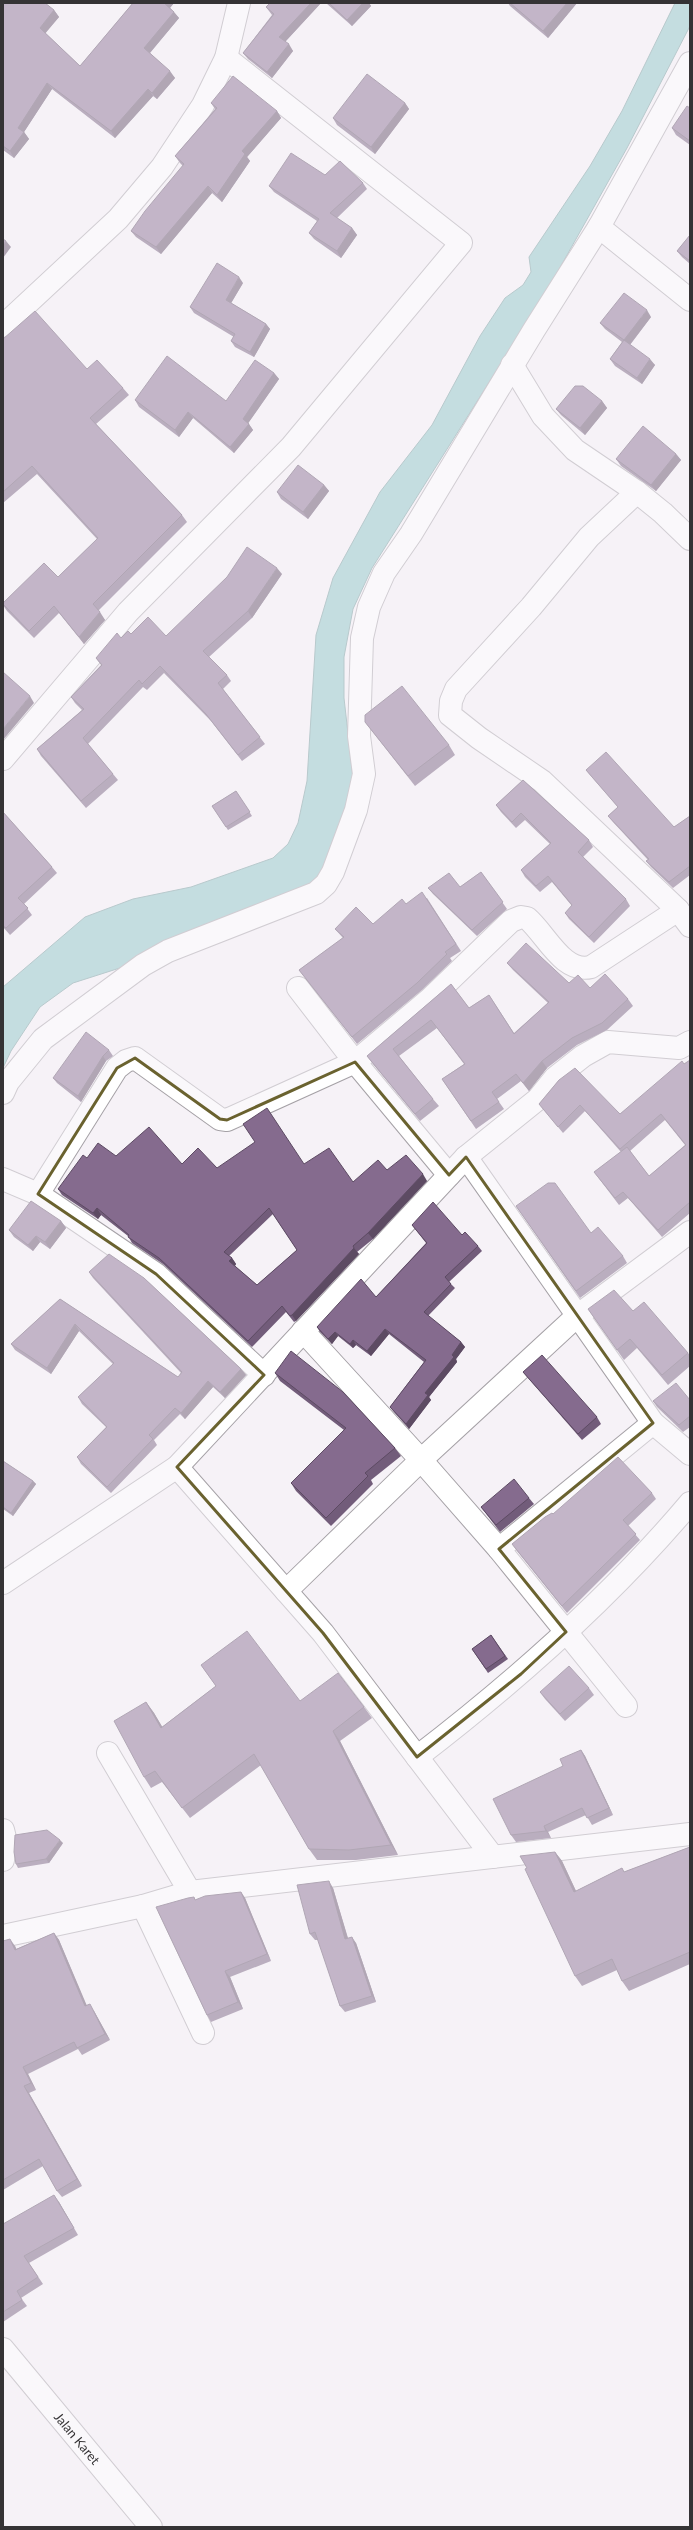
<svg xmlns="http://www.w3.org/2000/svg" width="693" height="2530" font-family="Lato,sans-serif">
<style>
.water{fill:#87c3c3;stroke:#6e9898}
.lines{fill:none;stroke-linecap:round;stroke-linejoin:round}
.minor-casing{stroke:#a5a1a6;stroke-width:24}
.minor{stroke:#fff;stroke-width:22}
.wall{fill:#725c7a;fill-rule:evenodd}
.shaded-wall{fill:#5d4b63}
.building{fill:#856b8e;stroke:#5d4b63;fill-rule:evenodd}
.marked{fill:none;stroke:#6a622f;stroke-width:3;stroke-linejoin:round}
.labels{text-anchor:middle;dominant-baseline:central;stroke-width:4;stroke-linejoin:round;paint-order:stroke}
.street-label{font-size:13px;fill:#353335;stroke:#fff}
</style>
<rect width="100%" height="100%" fill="#f6f2f7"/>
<!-- water -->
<path class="water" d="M675,3H690V26L627,148L548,289L372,568L353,609L344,657V698L353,778L342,823L326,867L314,883L123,967L73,983L40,1007L11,1051L3,1068V987L85,917L133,899L191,887L273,858L288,844L298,823L307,781L316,635L333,578L380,492L432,425L480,336L505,298L523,285L531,272L529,257L590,166L622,111Z"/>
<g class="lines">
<defs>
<g id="minor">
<path d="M599,227L690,300"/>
<path d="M3,326L118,219L162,167L203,105L226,58L239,3"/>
<path d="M512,365L543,416L575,450L637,492L663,513L690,539"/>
<path d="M637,492L589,537L531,607L456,689L451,701L450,715L479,738L542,781L678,910L690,926"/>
<path d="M3,759L128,612L291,447L461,243L226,58"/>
<path d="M298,988L355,1062L449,1175"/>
<path d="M3,1093L8,1082L43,1039L143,965L168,951L316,893L326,884L333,872L356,810L364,774L359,736L362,638L369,607L384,573L411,534L534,330L599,227L690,63"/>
<path d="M466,1157L653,1423L690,1454"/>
<path d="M3,1179L38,1194L156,1274L264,1375"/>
<path d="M38,1194L117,1068L126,1061L135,1058L220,1119L227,1120L355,1062L430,999L511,921L521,917L527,918C546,934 563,974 591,967L678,910"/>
<path d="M303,1331L421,1460L499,1549L626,1706"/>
<path d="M177,1467L323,1633L493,1857"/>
<path d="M499,1549L653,1423"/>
<path d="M3,1583L177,1467L466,1157L538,1099L555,1078L583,1056L608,1042L679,1048L690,1042"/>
<path d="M286,1591L421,1460L577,1316L690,1232"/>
<path d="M108,1753L190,1892"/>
<path d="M417,1757C516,1681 610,1598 690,1503"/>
<path d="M3,1830L5,1838L3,1860"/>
<path d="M143,1906L203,2033"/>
<path d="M3,1936L143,1906L190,1892L690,1834"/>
<path id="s1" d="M3,2349L151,2527"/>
</g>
</defs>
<!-- minor casing -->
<use href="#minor" class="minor-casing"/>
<!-- minor -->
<use href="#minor" class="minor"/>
</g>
<!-- wall -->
<g class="wall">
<path d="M3,3L54,10L59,17L45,33L80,66L133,3H174L170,8L179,18L150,53L175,78L157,99L153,96L115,138L52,89L24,132L29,139L14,158L3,150Z"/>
<path d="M270,3H321L285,42L293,51L272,78L248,59L243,53L272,15L266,7Z"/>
<path d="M326,3H369L371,6L352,26Z"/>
<path d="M508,3H577L548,38L510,6Z"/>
<path d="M211,103L277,111L281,118L247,157L250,161L222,202L212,193L161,254L136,237L131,231L183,166L180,163L175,156L215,109Z"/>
<path d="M405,103L409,109L375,154L337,125L333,118Z"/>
<path d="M690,108V145L676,135L672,128Z"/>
<path d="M325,175L363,183L367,189L337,218L352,228L357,235L341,258L314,239L309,233L317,221L274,192L269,186Z"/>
<path d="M690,235V264L682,257L677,251Z"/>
<path d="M243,283L231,303L266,324L270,329L254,357L235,347L231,341L234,337L194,313L190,307Z"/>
<path d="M651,317L630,345L655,365L642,384L615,366L610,359L622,342L605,329L600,323Z"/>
<path d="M3,339L87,369L123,388L129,395L96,424L182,515L187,522L98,611L105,620L84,644L59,613L34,638L7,611L3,605L58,577L97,539L37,474L3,503Z"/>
<path d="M274,373L279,379L248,423L253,430L234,453L193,418L179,437L139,407L135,400L226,401Z"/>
<path d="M602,401L607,408L585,435L561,415L556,409Z"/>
<path d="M676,454L681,460L656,491L621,466L616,459Z"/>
<path d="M324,485L329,491L308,519L281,499L277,492Z"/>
<path d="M282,574L252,618L209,657L227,675L231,681L223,689L265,744L242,761L211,721L164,673L147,690L143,687L88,744L118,780L86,808L41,756L37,749L82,710L75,703L71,697L101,665L96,658L121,638L131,634L166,636Z"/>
<path d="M365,722L449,745L455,755L415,786L372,731Z"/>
<path d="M586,770L674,827L690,816V875L673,888L651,867L646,861L648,860L613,822L608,816L618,807L591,776Z"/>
<path d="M523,780L589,840L593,847L583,857L626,899L630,906L594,943L569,919L565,913L572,906L552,882L540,892L525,877L521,870L550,844L525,820L516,828L501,812L496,805Z"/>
<path d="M236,791L252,816L228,830L212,806Z"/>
<path d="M3,812L52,867L57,873L24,904L32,915L10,935L3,927Z"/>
<path d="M481,872L507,909L477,936L433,894L428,888L460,887Z"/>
<path d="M427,898L461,951L450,958L452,961L422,990L357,1044L299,970L343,938L335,929L373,924L406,904Z"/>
<path d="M507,963L569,983L628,999L633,1006L607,1030L577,1045L547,1068L529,1091L521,1081L497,1099L504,1109L476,1129L442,1079L464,1064L437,1028L399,1056L433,1099L439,1106L420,1121L373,1064L367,1056L451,984L469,1008L489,995L514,1033L548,1003L513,970Z"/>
<path d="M109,1050L113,1056L106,1061L81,1102L57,1083L53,1078Z"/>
<path d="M690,1060V1213L662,1237L628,1198L619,1205L594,1172L621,1152L585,1111L563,1133L539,1104L559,1080L620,1114ZM665,1120L685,1145L649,1176L630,1151Z"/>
<path d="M116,1156L182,1164L217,1168L305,1164L353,1182L387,1170L427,1181L373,1239L357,1252L359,1254L296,1321L294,1322L286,1312L252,1347L163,1264L132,1243L128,1236L101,1215L98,1219L62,1195L58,1189L87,1158ZM273,1214L297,1250L257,1285L235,1266L236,1264L232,1258L229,1256Z"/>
<path d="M516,1206L591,1233L623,1256L627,1263L580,1298Z"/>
<path d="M61,1221L66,1228L50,1249L40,1242L33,1251L14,1237L9,1230Z"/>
<path d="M412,1225L462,1235L478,1246L482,1251L449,1282L455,1288L428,1316L461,1342L465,1347L456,1359L457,1362L429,1397L431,1400L409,1429L394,1412L390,1407L424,1362L389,1334L371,1356L356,1345L353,1348L338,1336L332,1344L320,1332L317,1327L376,1297L426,1243Z"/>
<path d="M89,1272L241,1369L246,1375L225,1398L213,1387L185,1419L180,1414L154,1440L157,1445L111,1493L81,1464L77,1457L106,1427L82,1404L78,1397L113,1364L79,1331L51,1374L15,1350L11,1344L60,1299L178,1377L181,1373L93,1278Z"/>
<path d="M588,1309L633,1311L688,1353L690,1355V1366L668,1385L637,1348L624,1360Z"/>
<path d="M523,1372L597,1417L601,1424L582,1440L528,1378Z"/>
<path d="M275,1373L395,1448L401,1456L371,1480L373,1484L331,1526L296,1491L291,1483L344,1430L280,1381Z"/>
<path d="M690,1400V1427L683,1432L657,1407L653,1401Z"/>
<path d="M3,1461L33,1481L36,1484L13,1516L3,1509Z"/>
<path d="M652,1493L656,1499L628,1526L640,1540L567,1613L517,1551L512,1544L553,1514Z"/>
<path d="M529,1498L534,1504L500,1532L481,1507Z"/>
<path d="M491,1635L508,1659L488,1673L472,1649Z"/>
<path d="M201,1665L300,1701L364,1707L372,1718L340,1741L398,1855L356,1860H317L309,1849L261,1765L190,1818L162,1782L151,1788L144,1777L146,1702L154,1713L162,1727L216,1686Z"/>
<path d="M589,1688L594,1695L565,1721L545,1699L540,1692Z"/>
<path d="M581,1750L585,1756L613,1815L592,1825L586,1815L548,1832L551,1838L516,1842L511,1835L563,1766Z"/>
<path d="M63,1843L49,1863L18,1868L16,1864Z"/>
<path d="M690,1847V1964L629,1991L622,1981L617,1970L582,1986L575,1976L555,1852L562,1861L576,1891L622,1868L624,1872Z"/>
<path d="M333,1888L348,1938L356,1943L376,2002L345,2012L340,2006L318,1940H315L310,1934Z"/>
<path d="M241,1892L245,1898L271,1961L230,1977L243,2009L211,2022L207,2015L196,1900Z"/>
<path d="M54,1933L59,1940L86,2005L94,2011L110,2040L82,2055L78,2049L28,2074L36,2090L29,2093L82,2186L62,2197L57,2191L43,2166L3,2190V1941L15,1946L16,1949Z"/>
<path d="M59,2202L78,2235L29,2263L43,2284L21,2298L27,2306L3,2322V2224Z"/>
</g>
<!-- shaded-wall -->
<g class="shaded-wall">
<path d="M164,3H174L168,10Z"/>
<path d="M311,3H321L284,43L279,37Z"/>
<path d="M363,3H369L371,6L352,26L347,20Z"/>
<path d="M567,3H577L548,38L543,31Z"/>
<path d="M54,10L59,17L44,35L40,28Z"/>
<path d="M174,12L179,18L148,55L144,48Z"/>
<path d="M289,44L293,51L272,78L267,72Z"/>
<path d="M170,71L175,78L157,99L152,93Z"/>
<path d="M47,83L52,89L24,132L29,139L14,158L10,151L18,128Z"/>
<path d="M148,89L153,96L115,138L111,131Z"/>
<path d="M405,103L409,109L375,154L371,147Z"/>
<path d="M277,111L281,118L247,157L250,161L222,202L217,195L242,151Z"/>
<path d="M208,186L212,193L161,254L156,247Z"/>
<path d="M352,228L357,235L341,258L337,251Z"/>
<path d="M6,241L11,247L3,258V245Z"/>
<path d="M239,277L243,283L230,305L226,300Z"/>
<path d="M647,310L651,317L628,347L624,340Z"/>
<path d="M266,324L270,329L254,357L250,352Z"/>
<path d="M650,359L655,365L642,384L637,378Z"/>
<path d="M274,373L279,379L247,425L243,419Z"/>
<path d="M602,401L607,408L585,435L580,428Z"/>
<path d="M188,412L193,418L179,437L175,430Z"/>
<path d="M249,424L253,430L234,453L230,447Z"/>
<path d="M676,454L681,460L656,491L651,485Z"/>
<path d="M324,485L329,491L308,519L303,512Z"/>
<path d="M277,568L282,574L252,618L248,611Z"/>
<path d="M100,612L105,620L84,644L79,637Z"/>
<path d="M30,696L34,703L3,740V729Z"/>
<path d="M103,1056L106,1061L81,1102L78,1096Z"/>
<path d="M542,1061L547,1068L529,1091L523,1083Z"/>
<path d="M423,1174L427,1181L373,1239L368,1233Z"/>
<path d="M97,1208L101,1215L98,1219L93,1213Z"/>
<path d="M61,1221L66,1228L50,1249L45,1242Z"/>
<path d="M36,1236L40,1242L33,1251L28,1245Z"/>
<path d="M354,1248L359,1254L296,1321L292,1315Z"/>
<path d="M232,1258L236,1264L234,1267L229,1261Z"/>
<path d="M75,1324L79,1331L51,1374L47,1368Z"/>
<path d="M385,1329L389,1334L371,1356L367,1351Z"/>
<path d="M335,1332L338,1336L332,1344L328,1339Z"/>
<path d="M353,1340L356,1345L353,1348L350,1344Z"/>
<path d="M461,1342L465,1347L456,1359L457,1362L429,1397L431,1400L409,1429L406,1424L425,1393Z"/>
<path d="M241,1369L246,1375L225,1398L220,1392Z"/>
<path d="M208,1381L213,1387L185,1419L181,1413Z"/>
<path d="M33,1481L36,1484L13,1516L11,1513Z"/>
<path d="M146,1702L154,1713L169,1738L161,1728Z"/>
<path d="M333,1731L340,1741L398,1855L391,1845Z"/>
<path d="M581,1750L585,1756L613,1815L609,1808Z"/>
<path d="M544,1826L548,1832L551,1838L546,1831Z"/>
<path d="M60,1840L63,1843L49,1863L46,1859Z"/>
<path d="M555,1852L562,1861L581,1902L574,1892Z"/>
<path d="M329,1881L333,1888L350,1946L345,1939Z"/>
<path d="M241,1892L245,1898L271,1961L267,1954Z"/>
<path d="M54,1933L59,1940L90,2013L85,2006Z"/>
<path d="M352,1937L356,1943L376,2002L372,1996Z"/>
<path d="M10,1939L15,1946L20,1957L15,1950Z"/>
<path d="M225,1971L230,1977L243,2009L238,2002Z"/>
<path d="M90,2004L94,2011L110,2040L105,2034Z"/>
<path d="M23,2067L28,2074L36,2090L31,2083Z"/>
<path d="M24,2086L29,2093L82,2186L77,2179Z"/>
<path d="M54,2195L59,2202L78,2235L74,2228Z"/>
</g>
<!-- building -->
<g class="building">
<path d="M3,3H45L54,10L40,28L80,66L133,3H164L174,12L144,48L170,71L152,93L148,89L111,131L47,83L18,128L24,132L10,151L3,146Z"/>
<path d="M270,3H311L279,37L289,44L267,72L243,53L274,14L266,7Z"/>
<path d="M329,3H363L347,20Z"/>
<path d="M510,3H567L543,31Z"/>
<path d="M367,74L405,103L371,147L333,118Z"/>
<path d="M233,76L277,111L242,151L245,154L217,195L208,186L156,247L131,231L145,211L184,164L175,156L217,108L211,103Z"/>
<path d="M687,106L690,108V141L672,128Z"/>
<path d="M291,153L325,175L340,161L363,183L330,213L352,228L337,251L309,233L319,219L269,186Z"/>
<path d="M690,235V261L677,251Z"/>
<path d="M3,239L6,241L3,245Z"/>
<path d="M217,263L239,277L226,300L266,324L250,352L231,341L235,334L190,307Z"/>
<path d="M624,293L647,310L624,340L600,323Z"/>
<path d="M35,311L87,369L97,360L123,388L90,418L182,515L93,604L100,612L79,637L54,606L29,631L3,604V603L44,563L58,577L98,538L32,466L3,492V339Z"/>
<path d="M624,340L650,359L637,378L610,359Z"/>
<path d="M167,356L226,401L255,360L274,373L243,419L249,424L230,447L188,412L175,430L135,400Z"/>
<path d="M575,386H583L602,401L580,428L556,409Z"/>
<path d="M643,426L676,454L651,485L616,459Z"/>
<path d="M298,465L324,485L303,512L277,492Z"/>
<path d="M247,547L277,568L248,611L203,651L227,675L218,683L260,737L238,755L206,714L160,666L142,684L139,680L83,738L113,774L81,801L37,749L84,709L71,697L102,665L96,658L117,633L121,638L128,631L131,634L148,617L166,636L227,577Z"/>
<path d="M3,672L30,696L3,729Z"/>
<path d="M402,686L449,745L408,776L365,722V715Z"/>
<path d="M606,752L674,827L690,816V866L669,882L646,861L649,859L608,816L618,807L586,770Z"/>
<path d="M523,780L589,840L578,852L626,899L589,937L565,913L572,905L548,876L536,886L521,870L551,843L521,813L512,822L496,805Z"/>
<path d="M236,791L250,812L226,827L212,806Z"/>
<path d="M3,812L52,867L18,898L28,908L6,928L3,926Z"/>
<path d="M481,872L503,902L472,930L428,888L449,873L460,887Z"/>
<path d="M422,892L456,944L445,952L447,954L417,983L352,1037L299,970L344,937L335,929L356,907L373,924L402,899L406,904Z"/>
<path d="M526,943L569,983L578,975L590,988L605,974L628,999L602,1023L572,1038L542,1061L523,1083L516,1074L492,1092L499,1102L471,1121L442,1079L465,1064L431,1020L393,1049L433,1099L415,1114L367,1056L451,984L469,1008L489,995L514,1034L549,1002L507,963Z"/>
<path d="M86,1032L109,1050L103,1056L78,1096L53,1078Z"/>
<path d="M690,1060V1202L658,1230L623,1192L615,1198L594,1172L627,1147L649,1176L686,1145L661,1114L620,1149L580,1105L558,1127L539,1104L559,1080L575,1068L620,1114L682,1061L684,1064Z"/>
<path d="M267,1108L304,1164L329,1148L353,1182L378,1160L387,1170L406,1155L423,1174L368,1233L353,1246L354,1248L292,1315L290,1316L282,1306L248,1341L159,1258L128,1237L129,1235L97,1208L93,1213L58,1189L83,1155L87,1158L98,1143L116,1156L149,1127L182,1164L198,1148L217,1168L255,1142L243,1124ZM269,1208L297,1250L257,1285L229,1261L232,1258L224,1252Z"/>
<path d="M548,1183H555L591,1233L598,1227L623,1256L576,1291L516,1206Z"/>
<path d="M31,1201L61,1221L45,1242L36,1236L28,1245L9,1230Z"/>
<path d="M433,1202L462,1235L465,1232L478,1246L445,1277L451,1284L424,1312L461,1342L452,1355L454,1357L425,1393L428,1395L406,1424L390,1407L426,1360L385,1329L367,1351L353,1340L350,1344L335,1332L328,1339L317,1327L361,1279L376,1297L427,1243L412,1225Z"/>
<path d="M109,1254L144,1278L241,1369L220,1392L208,1381L181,1413L175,1408L149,1435L153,1439L107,1487L77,1457L107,1427L78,1397L114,1363L75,1324L47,1368L11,1344L60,1299L178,1377L182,1372L89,1272Z"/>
<path d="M614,1290L633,1311L644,1302L688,1353L662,1375L630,1339L617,1350L588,1309Z"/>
<path d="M291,1351L343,1392L395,1448L365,1473L368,1476L326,1518L291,1483L346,1428L275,1373Z"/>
<path d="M542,1355L597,1417L578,1434L523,1372Z"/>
<path d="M676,1383L690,1400V1416L679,1425L653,1401Z"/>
<path d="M618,1457L652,1493L623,1520L636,1534L562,1606L512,1544L545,1517L552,1513L553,1514Z"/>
<path d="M3,1461L33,1481L11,1513L3,1507Z"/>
<path d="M514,1479L529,1498L496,1525L481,1507Z"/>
<path d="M247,1631L300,1701L338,1673L364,1707L333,1731L391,1845L349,1850L309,1849L254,1754L182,1808L155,1771L144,1777L114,1721L146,1702L161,1728L216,1686L201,1665Z"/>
<path d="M491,1635L505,1656L486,1669L472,1649Z"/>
<path d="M569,1666L589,1688L560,1714L540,1692Z"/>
<path d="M581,1750L609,1808L587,1818L582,1808L544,1826L546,1831L511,1835L493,1799L563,1766L560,1759Z"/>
<path d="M47,1830L60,1840L46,1859L16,1864L14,1852L15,1835Z"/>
<path d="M690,1847V1952L622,1981L612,1959L575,1976L525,1869L527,1868L520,1856L555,1852L574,1892L622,1868L624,1872Z"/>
<path d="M329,1881L345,1939L352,1937L372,1996L340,2006L315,1932L310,1934L297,1885Z"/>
<path d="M241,1892L267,1954L225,1971L238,2002L207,2015L156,1907L188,1898L194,1897L195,1900L205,1896Z"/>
<path d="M54,1933L85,2006L90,2004L105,2034L77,2048L74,2042L23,2067L31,2083L24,2086L77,2179L57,2191L39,2159L3,2180V1941L10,1939L15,1950Z"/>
<path d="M54,2195L74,2228L24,2256L38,2277L17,2291L22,2300L3,2312V2224Z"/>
</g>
<!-- marked area -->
<path d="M0 0H693V2530H0ZM135,1058L220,1119L227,1120L355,1062L449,1175L466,1157L653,1423L499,1549L566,1632L521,1674L417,1757L323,1633L177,1467L264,1375L156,1274L38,1194L117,1068Z" fill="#f6f2f7" fill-opacity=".55" fill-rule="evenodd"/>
<path class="marked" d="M135,1058L220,1119L227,1120L355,1062L449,1175L466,1157L653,1423L499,1549L566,1632L521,1674L417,1757L323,1633L177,1467L264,1375L156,1274L38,1194L117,1068Z"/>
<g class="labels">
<!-- street labels -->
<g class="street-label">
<text stroke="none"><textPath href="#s1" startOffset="116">Jalan Karet</textPath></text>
</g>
</g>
<!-- border -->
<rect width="693" height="2530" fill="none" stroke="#353335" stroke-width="8"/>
</svg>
